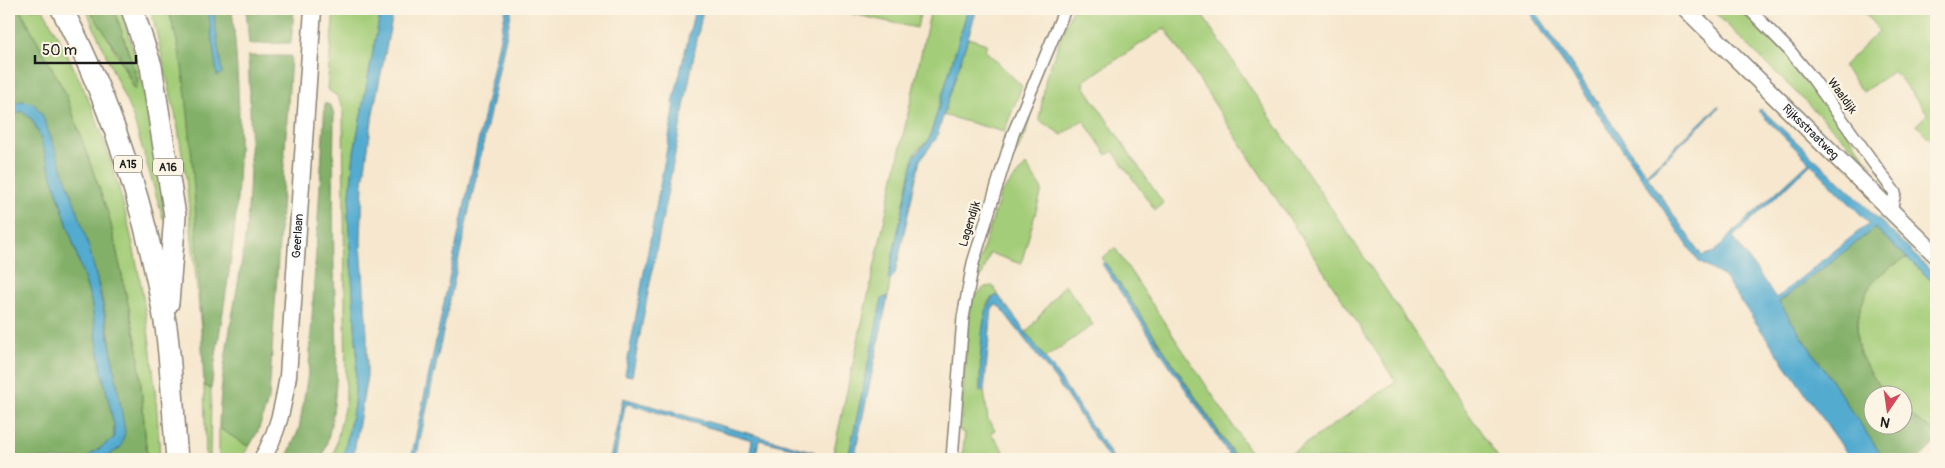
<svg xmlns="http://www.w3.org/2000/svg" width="1945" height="468" font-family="Pangolin,sans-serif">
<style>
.green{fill:#a4cd79;stroke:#60744a}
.forest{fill:#83b069;stroke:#506642}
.water{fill:#53abd0;stroke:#386476;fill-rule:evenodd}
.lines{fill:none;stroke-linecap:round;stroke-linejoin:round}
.street-casing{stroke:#898275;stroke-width:14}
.secondary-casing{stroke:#898275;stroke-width:19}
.highway-casing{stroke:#898275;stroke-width:24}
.street{stroke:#fff;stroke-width:11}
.secondary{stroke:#fff;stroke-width:16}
.highway{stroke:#fff;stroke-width:21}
.labels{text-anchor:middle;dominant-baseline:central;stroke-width:5;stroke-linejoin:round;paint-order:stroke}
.shield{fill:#fcf5e5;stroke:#5f5d58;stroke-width:1}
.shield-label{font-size:11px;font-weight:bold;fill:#1c1c1c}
.street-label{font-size:12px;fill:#1c1c1c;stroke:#fcf5e5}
</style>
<rect width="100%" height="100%" fill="#fcf5e5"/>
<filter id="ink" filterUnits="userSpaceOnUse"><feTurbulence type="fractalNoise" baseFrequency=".02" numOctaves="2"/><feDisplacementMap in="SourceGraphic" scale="10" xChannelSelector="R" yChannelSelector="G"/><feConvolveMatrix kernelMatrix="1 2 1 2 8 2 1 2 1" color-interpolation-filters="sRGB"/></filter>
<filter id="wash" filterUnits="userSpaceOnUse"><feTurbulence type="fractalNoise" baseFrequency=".0096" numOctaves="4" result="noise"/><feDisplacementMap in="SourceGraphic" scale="20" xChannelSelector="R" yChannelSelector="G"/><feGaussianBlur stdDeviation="1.12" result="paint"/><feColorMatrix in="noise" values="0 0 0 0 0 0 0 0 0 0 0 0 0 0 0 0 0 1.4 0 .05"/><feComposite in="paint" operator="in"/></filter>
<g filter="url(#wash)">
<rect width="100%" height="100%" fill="#f6e7ce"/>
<!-- green -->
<g class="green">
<path d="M20,9H43C61,42 79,76 93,111C136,222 154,340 160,459H147L138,349L109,216L65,92Z"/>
<path d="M86,9H89C108,34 120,61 135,89L138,80L114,9H121L143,83L167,219L163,218L133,117Z"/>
<path d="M151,9H168C190,75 191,147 197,217C200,254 206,302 202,339L186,178L177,122Z"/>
<path d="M334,9H381L354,152L348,216L357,355L354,405L343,459H333L346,399L343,107L337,96L327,89Z"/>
<path d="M830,9H921L917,28Z"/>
<path d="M931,9H968L929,140L916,151L913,161L888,279L890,280L888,296L882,299L848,459H832Z"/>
<path d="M1072,9H1198L1499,459H1283L1396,382L1165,28L1085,80L1084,86L1163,203L1155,210L1113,151L1107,155L1083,120L1062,135L1039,120L1046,77Z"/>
<path d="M1711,9H1745L1800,67L1872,167Z"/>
<path d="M1862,9H1936V145L1916,125L1928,114L1894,71L1863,92L1843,66L1879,31Z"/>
<path d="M968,38L987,44L985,50L1022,86L1004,132L943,115Z"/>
<path d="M1034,98L1026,134L1007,170L1031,103Z"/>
<path d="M1026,165L1042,190L1021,264L990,253L982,276L977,281H973L1001,193Z"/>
<path d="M1115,248L1255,459H1237L1105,262L1102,258Z"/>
<path d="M1907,258L1936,285V433L1903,410L1902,396L1888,395C1877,382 1864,367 1859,350C1853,331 1860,303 1870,286C1878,273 1893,265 1907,258Z"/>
<path d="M1065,284L1093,325L1045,358L1026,333Z"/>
<path d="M993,286L999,296L991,298L987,304L981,350L980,391H984L988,420L995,430L991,433L1004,451L994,459H962L965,433L960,431L970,300L985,287Z"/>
<path d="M204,385L211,389L210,459H206Z"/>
<path d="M219,428L249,447L240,459H219Z"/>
</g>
<!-- forest -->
<g class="forest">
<path d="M9,9H20L65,92L109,216L138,349L147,459H104L121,447C117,412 116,376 110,341C98,263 69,188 42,114L9,103Z"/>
<path d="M89,9H114L138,81L135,90L118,53Z"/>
<path d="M168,9H232C239,77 242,145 236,213C231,272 219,331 211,389L204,385C200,310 198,236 192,162C188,110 184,58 168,9Z"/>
<path d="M246,9H294L291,43L249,44Z"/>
<path d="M248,56H291L269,398L258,431L249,447L219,428C220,362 238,297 246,231C252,173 251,115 248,56Z"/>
<path d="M325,103L331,106L334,115C333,167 333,219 334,271C336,334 343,398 322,459H286L299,429L309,367Z"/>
<path d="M22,111L32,119L39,134L91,300L101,367L114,425V438L85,459H9V121L13,115Z"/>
<path d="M1875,228L1907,258C1893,265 1878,273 1870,286C1860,303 1853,331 1859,350C1864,367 1877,382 1888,395L1872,396V426H1902L1903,410L1936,433V442L1919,459H1884L1779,302Z"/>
</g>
<!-- water -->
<g class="water">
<path d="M208,9H213L222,73L217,76Z"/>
<path d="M381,9H394L373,113L363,183L361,242L367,334V376L353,459H343L354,405L357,355L348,217L354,152Z"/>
<path d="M506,9H512L416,459H411Z"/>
<path d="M695,9H703L632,376L625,375L674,110L673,103Z"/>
<path d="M968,9H977L936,139L920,160L895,274L890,280L888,279L914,156L929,140Z"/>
<path d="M1527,9H1534L1646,174L1718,106L1719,108L1647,176L1702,256L1715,252L1731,234L1809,162L1758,111L1761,109L1853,194L1936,276V285L1875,228L1779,302L1884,459H1851L1724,277L1699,262ZM1811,164L1869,223L1776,298L1733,237Z"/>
<path d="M25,101L34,104L42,114C59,161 78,207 91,255C106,314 115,373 125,432L121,447L104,459H85L114,438V425L101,367L91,300L39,134L32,119L22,111L13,115L9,121V103Z"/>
<path d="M1105,262L1236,459H1232L1102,264Z"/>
<path d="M888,296L854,459H848L882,299Z"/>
<path d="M995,296H999L1057,374L1114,459H1109L1055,379L1000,307L996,305L992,308L984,391L980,392C981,373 978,306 995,296Z"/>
<path d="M623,398L815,452V454L759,440L755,459H749L752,440L628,404L625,406L615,459H610Z"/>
</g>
</g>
<g filter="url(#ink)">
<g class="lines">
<defs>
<g id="street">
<path d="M1749,9L1789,50L1813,79L1895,193L1891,210"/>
<path d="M952,459L963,318L973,263L1013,134L1065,9"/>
<path d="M1935,459L1936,458"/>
</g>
<g id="secondary">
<path id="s1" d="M1686,9L1936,255"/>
<path id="s2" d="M262,459C278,433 283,406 288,376L313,9"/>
</g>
<g id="highway">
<path d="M62,9C114,110 148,216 166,327C172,371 173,416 177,459"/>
<path d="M132,9L151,66L175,216L168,303"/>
</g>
</defs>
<!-- street casing -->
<use href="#street" class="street-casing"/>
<!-- secondary casing -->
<use href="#secondary" class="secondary-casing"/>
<!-- highway casing -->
<use href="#highway" class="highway-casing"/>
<!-- street -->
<use href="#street" class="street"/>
<!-- secondary -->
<use href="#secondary" class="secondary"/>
<!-- highway -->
<use href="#highway" class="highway"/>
</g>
</g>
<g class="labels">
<!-- shield labels -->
<g class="shield">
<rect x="114" y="155.5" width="28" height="17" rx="4"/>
<rect x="153" y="158.5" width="30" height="17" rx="4"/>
</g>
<g class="shield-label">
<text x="128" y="164">A15</text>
<text x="168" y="167">A16</text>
</g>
<!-- street labels -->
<g class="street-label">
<text transform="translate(1842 96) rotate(54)">Waaldijk</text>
<text stroke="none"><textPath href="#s1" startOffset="175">Rijksstraatweg</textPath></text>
<text transform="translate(970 224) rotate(-73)">Lagendijk</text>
<text stroke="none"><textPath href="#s2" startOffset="228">Geerlaan</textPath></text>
</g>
</g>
<!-- margin -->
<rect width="1945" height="468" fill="none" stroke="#fcf5e5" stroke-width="30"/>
<!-- north arrow -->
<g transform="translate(1888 410) rotate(193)"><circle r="24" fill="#fcf5e5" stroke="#a29e95"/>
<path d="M0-4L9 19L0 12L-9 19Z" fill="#d1495b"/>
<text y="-8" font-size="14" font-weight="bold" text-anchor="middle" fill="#1c1c1c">N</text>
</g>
<!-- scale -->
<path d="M35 55v8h101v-8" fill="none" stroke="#1c1c1c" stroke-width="2.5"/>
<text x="42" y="55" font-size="15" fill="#1c1c1c" stroke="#fcf5e5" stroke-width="4" paint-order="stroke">50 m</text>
</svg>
